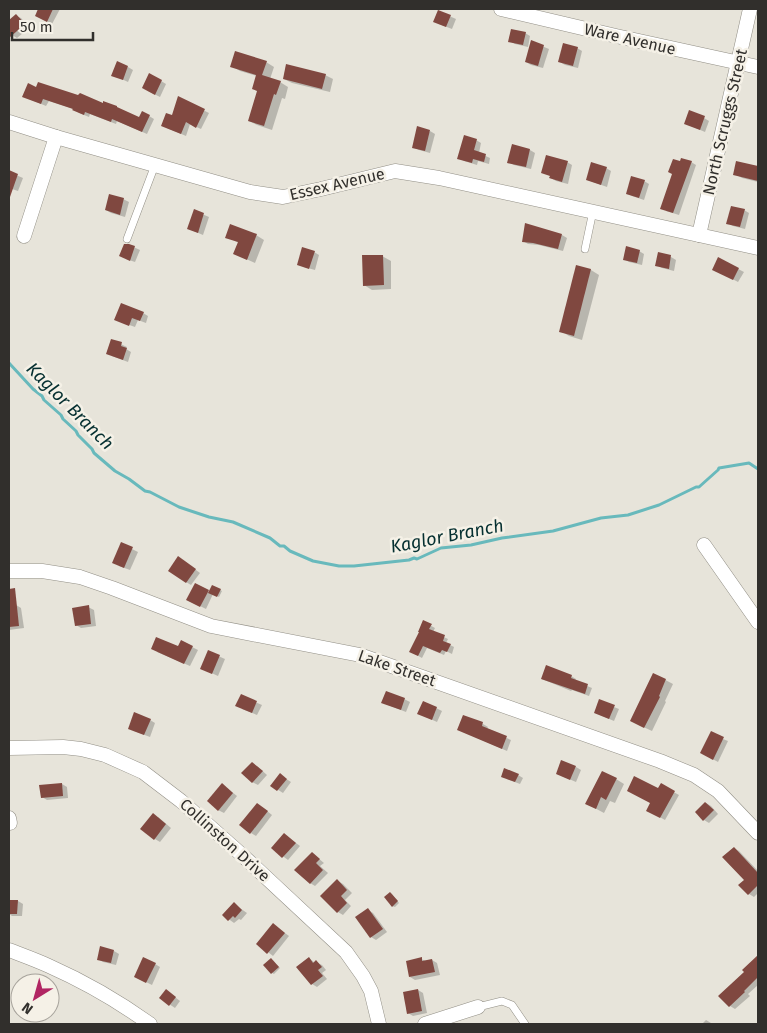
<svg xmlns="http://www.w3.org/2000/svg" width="767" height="1033" font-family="'Fira Sans',sans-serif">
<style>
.shadow{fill:#0003}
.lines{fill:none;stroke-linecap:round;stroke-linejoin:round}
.stream{stroke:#68b9bc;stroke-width:3}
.building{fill:#804840}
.service-casing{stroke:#928f86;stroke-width:8}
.minor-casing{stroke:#928f86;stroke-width:15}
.service{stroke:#fff;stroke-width:7}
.minor{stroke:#fff;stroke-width:14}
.labels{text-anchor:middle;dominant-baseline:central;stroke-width:5;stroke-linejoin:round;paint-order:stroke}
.street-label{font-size:16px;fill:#312f2c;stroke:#f5f1e7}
.water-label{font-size:18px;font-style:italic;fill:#063031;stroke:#f5f1e7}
</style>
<rect width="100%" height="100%" fill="#e7e4da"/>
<!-- shadow -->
<g class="shadow">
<path d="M40,9H60L52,24L36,15Z"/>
<path d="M438,11L456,19L452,29L439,24Z"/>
<path d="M16,16L21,18L29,28L17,38L12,35L9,31V22Z"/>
<path d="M525,33L530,36L528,47L515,44L510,41Z"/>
<path d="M532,42L549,49L543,68L531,65L526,62Z"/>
<path d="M577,48L582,51L578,68L565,65L560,62Z"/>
<path d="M266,62L274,67L270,79L280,82L288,87L285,99L282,98L272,130L257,125L249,121L258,91L257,76L240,71L232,66Z"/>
<path d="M128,67L133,70L128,82L113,75Z"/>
<path d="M325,75L333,79L330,92L292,83L284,79Z"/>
<path d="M161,81L166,84L160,97L148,91Z"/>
<path d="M37,88L103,104L140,119L149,116L154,119L147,134L117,121L116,124L90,114L89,117L79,113L74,109L49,101L46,106L29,99Z"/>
<path d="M179,98L209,113L201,129L190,124L186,136L167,128L173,117Z"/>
<path d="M704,118L709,121L705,132L686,124Z"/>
<path d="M430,131L435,134L430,153L419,150L413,147Z"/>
<path d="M476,140L481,143L479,153L490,158L489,164L478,161L477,165L464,161L459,158Z"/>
<path d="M512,146L530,150L535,153L531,169L514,165L509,162Z"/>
<path d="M567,162L572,165L568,184L556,181L551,178V176L542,172Z"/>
<path d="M691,162L696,165L679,215L666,211Z"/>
<path d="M737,162L758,167V182L742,178L735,174Z"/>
<path d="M606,168L611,171L607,187L593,182L588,180Z"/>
<path d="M9,172L23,178L18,191L9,188Z"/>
<path d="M644,181L649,184L644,200L632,196L627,193Z"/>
<path d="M123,199L129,202L125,217L111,213L106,210Z"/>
<path d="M744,210L749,213L745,229L733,226L728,223Z"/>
<path d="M195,211L209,217L203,235L189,229Z"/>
<path d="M256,235L264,240L255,263L235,254L239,243L227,237Z"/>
<path d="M562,235L567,238L563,251L539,245L528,244L523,241Z"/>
<path d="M129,245L140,250L135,262L126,259Z"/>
<path d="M639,251L644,254L642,265L629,262L624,259Z"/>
<path d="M314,252L319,255L315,270L304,267Z"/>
<path d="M659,254L671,257L676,260L674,271L662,268L657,265Z"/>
<path d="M382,256L391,261V289L372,290L364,285Z"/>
<path d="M719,259L744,272L738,282L719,272Z"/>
<path d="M577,267L591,270L599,275L582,340L569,336L561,331Z"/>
<path d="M143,313L148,316L146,323L138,320L135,327L121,322Z"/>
<path d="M112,340L127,347L126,349L131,352L128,362L112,356Z"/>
<path d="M122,544L138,552L130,570L119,566Z"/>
<path d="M184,561L200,573L191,585L186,582Z"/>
<path d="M196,585L210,592L213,586L222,591L219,597L213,594L206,609L188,600Z"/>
<path d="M16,605L21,608L24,628L9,630V606Z"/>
<path d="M88,607L94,610L96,626L81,628L76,625Z"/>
<path d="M424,622L435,628L433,632L448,639L446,643L454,647L452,654L446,651L444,655L427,648L422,658L411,652Z"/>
<path d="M182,642L198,650L190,666L157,652L179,648Z"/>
<path d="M209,652L225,659L218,676L207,671Z"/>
<path d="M654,674L673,684L665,701L666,702L652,731L639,725Z"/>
<path d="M571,676L576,679L575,681L592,688L589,696L572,690L571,691L542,679Z"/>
<path d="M241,696L262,705L257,715L242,709Z"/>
<path d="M404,699L410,702L406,712L383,703Z"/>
<path d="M424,702L442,711L437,722L424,716Z"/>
<path d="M614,707L619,709L614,721L600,715Z"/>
<path d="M150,720L155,723L150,737L134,731Z"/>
<path d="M483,724L488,727L487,729L511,740L507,751L464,732Z"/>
<path d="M723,739L728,741L718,762L707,756Z"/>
<path d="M257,766L267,775L258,785L252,782Z"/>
<path d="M576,767L581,770L576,782L562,776Z"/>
<path d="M280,775L291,782L283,793L272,786Z"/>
<path d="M518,775L523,778L520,784L507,779Z"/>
<path d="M616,779L624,784L615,803L610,801L604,813L587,804Z"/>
<path d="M62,784L67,787L68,798L47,800L42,797Z"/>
<path d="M661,785L679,795L665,820L647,810Z"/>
<path d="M227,788L237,796L224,813L218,810Z"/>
<path d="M706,803L711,806L718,814L709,823L704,820L696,812Z"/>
<path d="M262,807L272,815L256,836L251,833Z"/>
<path d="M158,817L171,828L160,842L155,839Z"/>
<path d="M284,834L300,846L288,860L272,848Z"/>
<path d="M734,848L739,851L758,871V893L754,897L749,894L740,885L745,880Z"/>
<path d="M312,853L324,863L320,866L328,873L315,886L310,883Z"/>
<path d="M338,881L343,884L352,893L345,900L351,906L343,915L338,912Z"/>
<path d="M391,893L399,903L395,907L392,906Z"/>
<path d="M9,901H18L23,904L22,916H12L9,914Z"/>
<path d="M234,904L247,913L241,920L239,919L234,923L223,915Z"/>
<path d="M368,910L373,913L387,932L376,940L371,937Z"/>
<path d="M278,928L289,936L273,956L258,944Z"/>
<path d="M114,951L119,954L116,965L103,962L98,959Z"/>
<path d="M758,957V985L748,994L750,996L735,1009L730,1006L745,972L744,970Z"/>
<path d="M309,958L315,963L316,962L322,965L326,970L322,973L327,979L317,987L312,984Z"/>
<path d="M421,959L426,961L432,960L437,963L440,975L415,980L410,977Z"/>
<path d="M273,961L280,968L274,974L272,973Z"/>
<path d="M155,964L160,967L152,985L140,979Z"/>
<path d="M418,990L423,993L427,1013L413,1016L408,1013Z"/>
<path d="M171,994L180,1001L175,1008L160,998Z"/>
<path d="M706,1020L711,1023L712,1024H702Z"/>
</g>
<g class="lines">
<!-- stream -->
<path class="stream" d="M9,363L33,389L42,396L44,400L61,415L63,419L76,431L78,435L92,449L94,453L115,471L129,479L145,491L150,492L179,507L209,517L233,522L270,538L280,546H284L290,551L313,561L339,566H354L409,560L414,558L417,559L441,548L471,545L502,538L553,531L601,518L628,515L659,505L696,487H699L718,470L719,468L749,463L758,469"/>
</g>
<!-- building -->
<g class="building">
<path d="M38,9H53L47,22L35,16Z"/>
<path d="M438,10L451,15L446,27L433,22Z"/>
<path d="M16,14L25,24L9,38V20Z"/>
<path d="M511,29L526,32L523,45L508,42Z"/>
<path d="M531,40L544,45L538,66L525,62Z"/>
<path d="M563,43L578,47L573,66L558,62Z"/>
<path d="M235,51L267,61L262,75L281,81L276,95L274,94L264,126L248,121L257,91L252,89L256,75L230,67Z"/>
<path d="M117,61L128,66L123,80L111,76Z"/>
<path d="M286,64L326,74L322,89L283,79Z"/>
<path d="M149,73L162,80L155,95L142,88Z"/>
<path d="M38,82L78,95L80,93L103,103V101L117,106V107L139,117L142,111L150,115L142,132L112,119L111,122L85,112L84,115L72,110L73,109L43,99L41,104L22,97L28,83L36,87Z"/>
<path d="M178,96L205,109L196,128L186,122L181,134L161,126L166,113L172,115Z"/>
<path d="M689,110L705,116L700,130L684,124Z"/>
<path d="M417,126L430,130L425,151L412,148Z"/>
<path d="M464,135L477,139L474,150L486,154L484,162L473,159L472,163L457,159Z"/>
<path d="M512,144L530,149L526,167L507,163Z"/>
<path d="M546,155L568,161L562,182L549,178L550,176L541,173Z"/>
<path d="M681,158L692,161L673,213L660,209L672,174L668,172L673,159L680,161Z"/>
<path d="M736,161L758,166V181L733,175Z"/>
<path d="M591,162L607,167L601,185L586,180Z"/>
<path d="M9,170L18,174L10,197L9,196Z"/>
<path d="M631,176L645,180L639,198L626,194Z"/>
<path d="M109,194L124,198L120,215L105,210Z"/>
<path d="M731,206L745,209L740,227L726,224Z"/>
<path d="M194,209L204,213L198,233L187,229Z"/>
<path d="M525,223L562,234L558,249L533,243L522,242Z"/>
<path d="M230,224L257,234L247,260L233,254L238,242L225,238Z"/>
<path d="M124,244H129L135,246L130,261L119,256Z"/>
<path d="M626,246L640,250L637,263L623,260Z"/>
<path d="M302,247L315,251L309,269L297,265Z"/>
<path d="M658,252L671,255L669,269L655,266Z"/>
<path d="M362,255H383L384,285L363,286Z"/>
<path d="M718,257L739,268L733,280L712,270Z"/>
<path d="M576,265L591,269L574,336L559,332Z"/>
<path d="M121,303L144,312L140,321L132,318L129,326L114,320Z"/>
<path d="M111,339L122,342L121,346L127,348L123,360L106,354Z"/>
<path d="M121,542L133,547L124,568L112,563Z"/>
<path d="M178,556L196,569L186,583L168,571Z"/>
<path d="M195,583L209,590L200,607L186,600Z"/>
<path d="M212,585L221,589L217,597L208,593Z"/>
<path d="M15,588L19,626L9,627V589Z"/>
<path d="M89,605L91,624L75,626L72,608Z"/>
<path d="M423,620L432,624L429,629L445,635L443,641L451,644L447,652L442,650L440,653L423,646L418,656L409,652L419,632H418Z"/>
<path d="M156,637L178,646L181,640L193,646L184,664L151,649Z"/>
<path d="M208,650L220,655L212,674L200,669Z"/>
<path d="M546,665L572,675L571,678L588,684L585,694L541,679Z"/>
<path d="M653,673L666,679L659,696L660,697L644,728L630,721Z"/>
<path d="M386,691L405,698L401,710L381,703Z"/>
<path d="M241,694L257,701L252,713L235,706Z"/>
<path d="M599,699L615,705L609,719L594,713Z"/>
<path d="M423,701L437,707L432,720L417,714Z"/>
<path d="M134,712L151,719L144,735L128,729Z"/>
<path d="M463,715L483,722L482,726L507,736L502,749L457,730Z"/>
<path d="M711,731L724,737L713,760L700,753Z"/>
<path d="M561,760L576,766L570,780L556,774Z"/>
<path d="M252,762L263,771L252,783L241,773Z"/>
<path d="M504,768L519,774L515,782L501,777Z"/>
<path d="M602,771L617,778L606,800L601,797L596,809L585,804Z"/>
<path d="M280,773L287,779L277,791L270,786Z"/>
<path d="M634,776L658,788L661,783L675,791L660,818L646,811L650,803L627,791Z"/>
<path d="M62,783L63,796L41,798L39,785Z"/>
<path d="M222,783L233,793L218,811L207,801Z"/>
<path d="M705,802L714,810L703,821L695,812Z"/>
<path d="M257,803L268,811L250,834L239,825Z"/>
<path d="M153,813L166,824L154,840L140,829Z"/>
<path d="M284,833L296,843L282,858L271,848Z"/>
<path d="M734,847L758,873V885L748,895L738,885L744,880L722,857Z"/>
<path d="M312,852L320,859L316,863L323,870L310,884L294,870Z"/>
<path d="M337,879L347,890L341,896L347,903L337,913L320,896Z"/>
<path d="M390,892L398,901L392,907L384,897Z"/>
<path d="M9,900H18L17,914H9Z"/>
<path d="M234,902L242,910L235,918L233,916L228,921L222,915Z"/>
<path d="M368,908L383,929L370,938L355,917Z"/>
<path d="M273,923L285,933L267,954L256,944Z"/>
<path d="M100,946L114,950L111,963L97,960Z"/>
<path d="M758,955V977L744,991L745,992L729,1007L718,996L744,972L742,970Z"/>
<path d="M143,957L156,963L146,983L134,977Z"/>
<path d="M309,957L313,963L316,960L322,967L318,970L323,976L311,985L296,967Z"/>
<path d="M422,957V961L432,959L435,972L409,977L406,961Z"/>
<path d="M271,958L279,967L271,974L263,965Z"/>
<path d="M166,989L176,997L169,1006L159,998Z"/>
<path d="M418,989L422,1011L407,1014L403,992Z"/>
</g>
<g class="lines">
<defs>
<g id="service">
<path d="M127,239L155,165"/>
<path d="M585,249L593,211"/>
<path d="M478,1007L502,1001L512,1005L525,1024"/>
</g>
<g id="minor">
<path d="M501,9L616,36L758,67"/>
<path d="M9,122L56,137L250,192L283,197L321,189L395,171L439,178L758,248"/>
<path d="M699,235L750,9"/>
<path d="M24,236L56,137"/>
<path d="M704,545L758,622"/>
<path d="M9,571H42L80,577L112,588L211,626L360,655L660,761L694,775L718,791L758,833"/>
<path d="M9,748L63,747L81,749L105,755L143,772L181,801L242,855L346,952L363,976L371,991L379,1024"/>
<path d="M9,818L10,823"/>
<path d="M9,950C22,955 36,960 49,966C85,982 118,1001 150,1024"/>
<path d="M425,1024L478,1007"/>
</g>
</defs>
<!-- service casing -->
<use href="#service" class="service-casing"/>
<!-- minor casing -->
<use href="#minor" class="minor-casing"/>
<!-- service -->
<use href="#service" class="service"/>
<!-- minor -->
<use href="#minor" class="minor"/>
</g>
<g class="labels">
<!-- street labels -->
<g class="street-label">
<text transform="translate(630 39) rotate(13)">Ware Avenue</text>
<text transform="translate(725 122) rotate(-77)">North Scruggs Street</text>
<text transform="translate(337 184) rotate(-13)">Essex Avenue</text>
<text transform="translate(397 668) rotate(19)">Lake Street</text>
<text transform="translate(225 840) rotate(42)">Collinston Drive</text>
</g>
<!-- water labels -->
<g class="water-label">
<text transform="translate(70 406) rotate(45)">Kaglor Branch</text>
<text transform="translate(447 536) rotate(-11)">Kaglor Branch</text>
</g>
</g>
<!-- border -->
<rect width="767" height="1033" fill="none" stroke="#312f2c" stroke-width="20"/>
<!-- north arrow -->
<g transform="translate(35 998) rotate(217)"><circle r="24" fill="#f5f1e7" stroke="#a7a39c"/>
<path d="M0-4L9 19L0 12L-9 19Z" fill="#b12663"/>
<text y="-8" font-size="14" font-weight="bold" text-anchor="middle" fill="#312f2c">N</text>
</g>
<!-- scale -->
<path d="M12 32v8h81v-8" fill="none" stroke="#312f2c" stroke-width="2.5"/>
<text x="20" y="32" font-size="15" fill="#312f2c" stroke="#f5f1e7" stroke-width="4" paint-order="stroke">50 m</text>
</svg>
